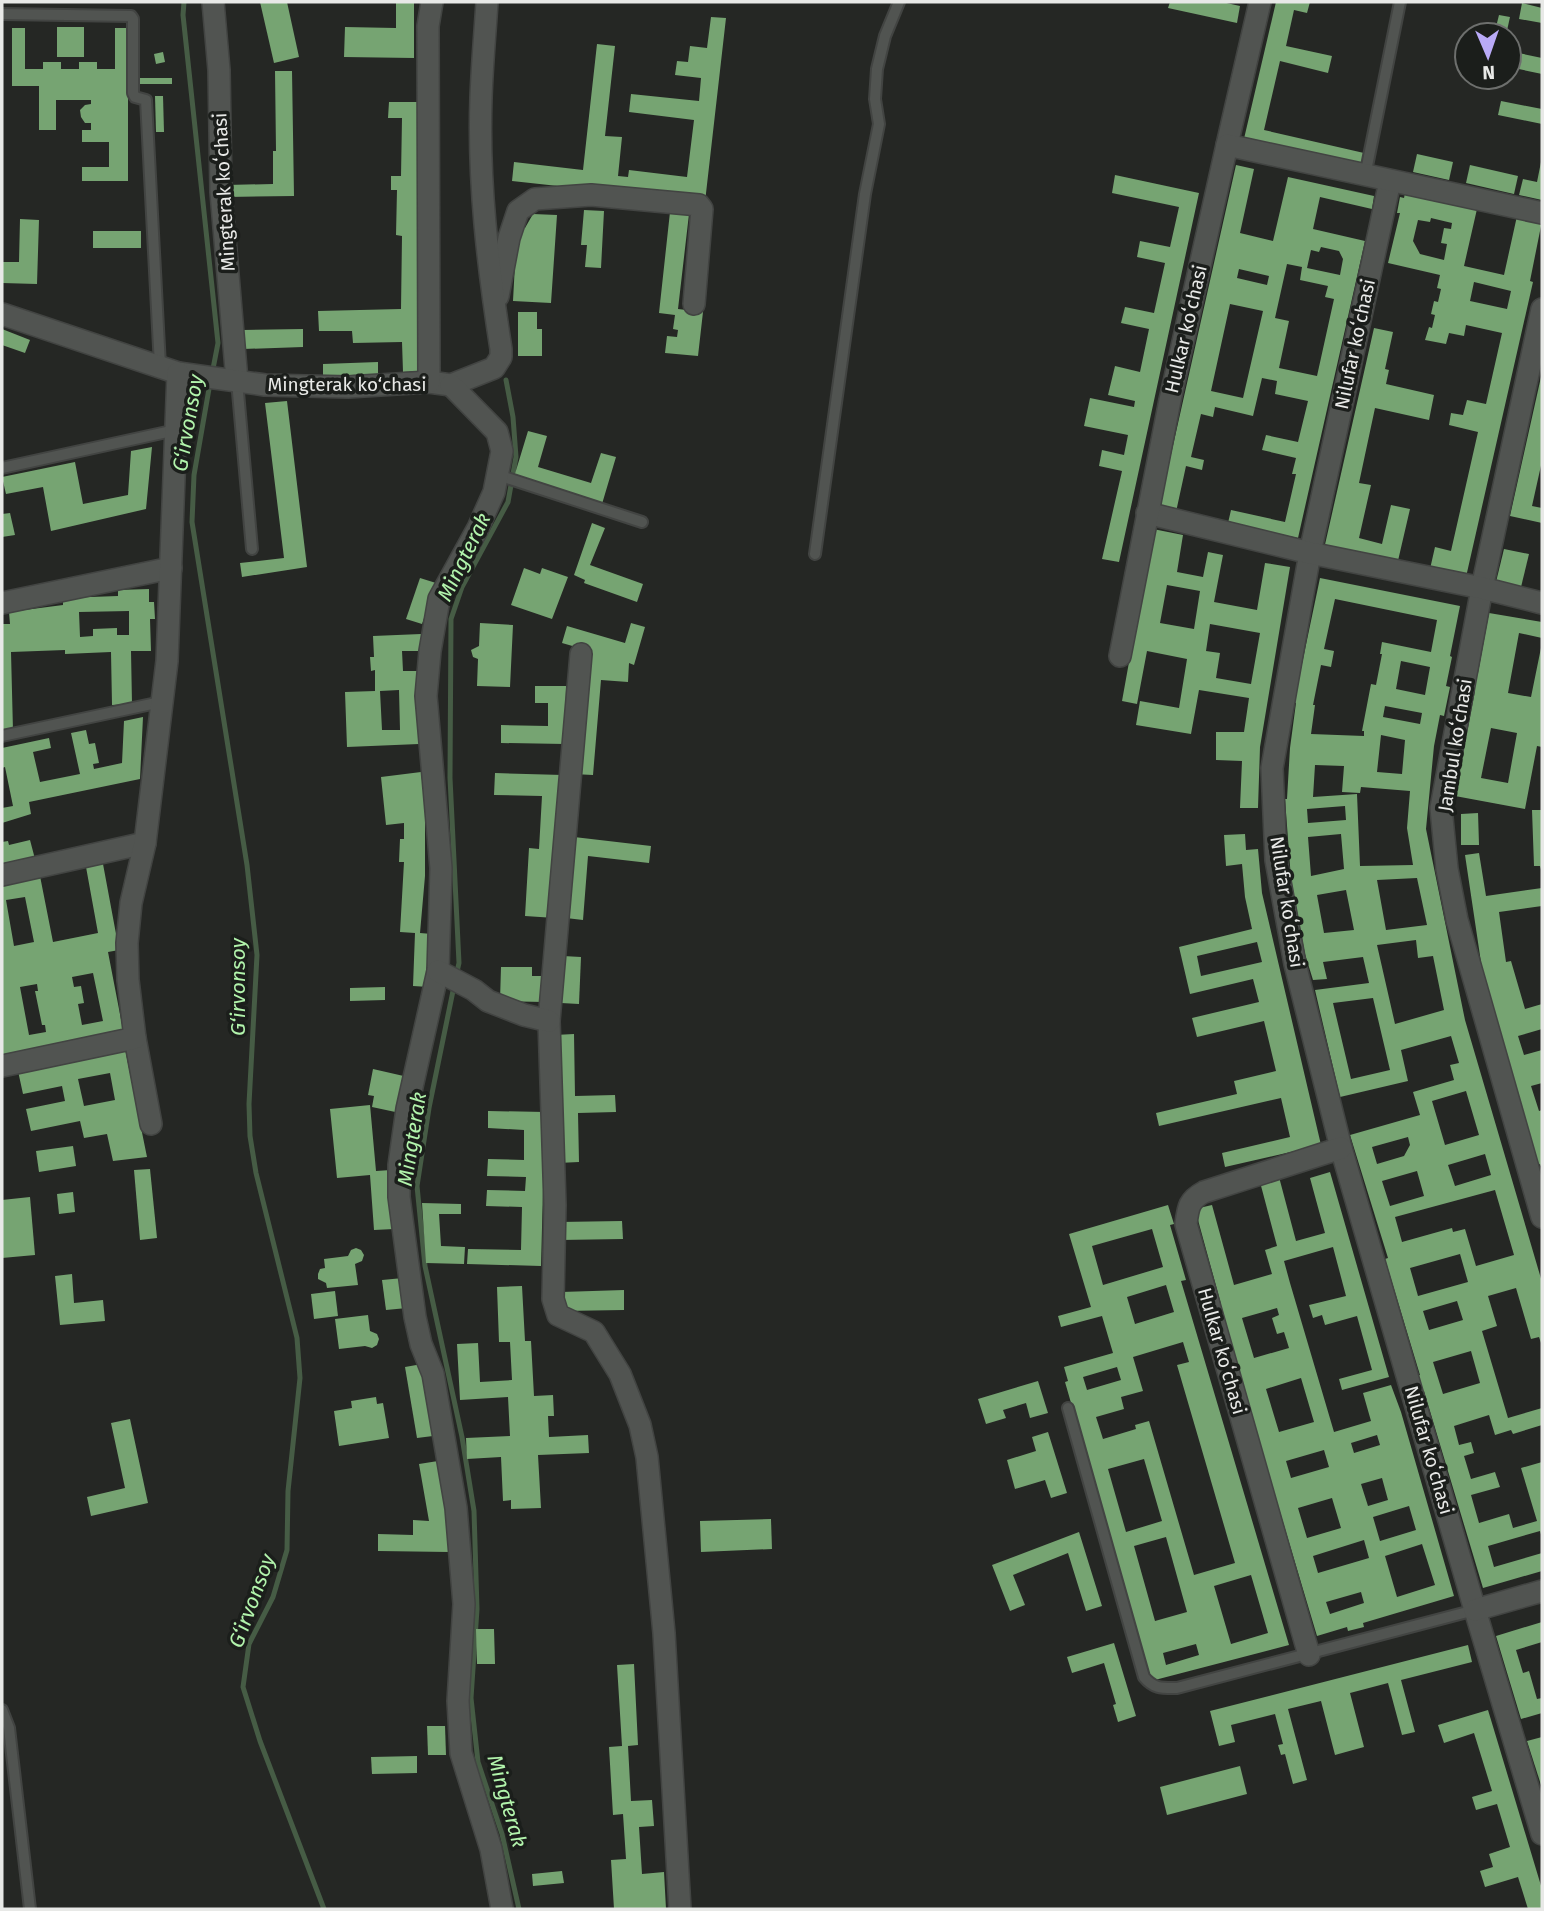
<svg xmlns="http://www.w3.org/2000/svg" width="1544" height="1911" font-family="'Fira Sans',sans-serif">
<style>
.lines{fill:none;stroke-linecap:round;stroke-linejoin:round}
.stream{stroke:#465c45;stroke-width:5}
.building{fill:#76a472;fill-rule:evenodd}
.lane-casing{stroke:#424442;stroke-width:14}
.street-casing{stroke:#424442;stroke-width:24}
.lane{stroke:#515451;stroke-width:10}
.street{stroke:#515451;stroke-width:21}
.labels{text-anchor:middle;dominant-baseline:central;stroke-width:7;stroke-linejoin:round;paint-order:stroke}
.street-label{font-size:19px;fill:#e8e9e7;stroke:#1b1e1b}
.water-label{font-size:21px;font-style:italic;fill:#b2f4ac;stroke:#1b1e1b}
</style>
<rect width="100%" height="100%" fill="#252724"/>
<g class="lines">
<!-- stream -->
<g class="stream">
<path d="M184,2L183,15L218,343L212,374"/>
<path d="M210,383L194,475L192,522L247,865L257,955L249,1104L250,1136L256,1173L297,1338L300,1378L288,1491L287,1550L273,1597L249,1644L243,1687L260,1741L324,1909"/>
<path d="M456,976L459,963L450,778L451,619L462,587L508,502L516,457L513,417L506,380"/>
<path d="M454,986L429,1108L417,1186L425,1266L462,1437L474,1511L477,1609L471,1698L478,1762L502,1834L519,1909"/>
</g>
</g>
<!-- building -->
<g class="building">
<path d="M260,2H287L299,57L274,63Z"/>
<path d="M396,2H414V58L344,57L345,27L396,28Z"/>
<path d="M1170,2H1222L1240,6L1237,23L1168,8Z"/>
<path d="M1276,2H1310L1307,13L1294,10L1286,46L1332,56L1328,73L1280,61L1264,130L1364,153L1360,170L1243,143Z"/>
<path d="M1522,3L1542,8V23L1519,19Z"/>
<path d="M1499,15L1510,17L1506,35H1494Z"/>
<path d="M711,17L726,18L705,202L512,181L514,162L583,170L597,44L615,46L605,136L622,137L618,176L628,177L629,170L687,177L694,120L629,112L631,94L699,101L701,78L675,75L677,61L688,62L690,46L707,48Z"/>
<rect x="57" y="27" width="27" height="30"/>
<path d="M12,28H25V69H43V62H61V69H79V62H97V69H115V28H128V181H82V167H109V142H82V130H91V123H85L81,117L80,110L85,105L91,104V100H56V130H39V86H12Z"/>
<path d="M1509,51L1542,58V74L1509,67Z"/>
<path d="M163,52L165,62L156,64L154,54Z"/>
<path d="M275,71H292L294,196L227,197V185L273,184V151H276Z"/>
<rect x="138" y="78" width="34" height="6"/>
<path d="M155,96H163L164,132H156Z"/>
<path d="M1501,101L1542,109V124L1498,115Z"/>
<path d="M389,102H423L422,371L403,372L402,342L353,343L352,331H319L318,311L401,309L402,236L396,235L397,190H391V176H401L402,118H388Z"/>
<path d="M1417,154L1453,162L1449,180L1413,172Z"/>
<path d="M1541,162L1542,200L1519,195L1523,179L1537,182Z"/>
<path d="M1236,165L1254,169L1240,233L1273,241L1288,177L1374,196L1372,209L1320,197L1313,229L1365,241L1298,538L1228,523L1231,510L1285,522L1296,474H1292L1296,458L1262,450L1266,435L1298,442L1308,401L1275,394L1277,381L1262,378L1253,416L1215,407L1213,417L1201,414L1191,457L1204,460L1202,470L1186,466L1176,512L1159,508ZM1321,247L1339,251L1343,259L1340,275L1307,268L1311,250L1319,252ZM1287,264L1302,267L1300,280L1328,286L1325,297L1334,299L1317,376L1279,368L1289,321L1275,318ZM1239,269L1269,276L1267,285L1237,278ZM1230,304L1263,311L1243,398L1211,391Z"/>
<path d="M1470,165L1518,176L1514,194L1466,183Z"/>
<path d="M1115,175L1199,193L1119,562L1102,559L1122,471L1099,466L1102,450L1124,455L1128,435L1084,426L1090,398L1134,407L1135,401L1108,395L1115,366L1140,372L1149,329L1121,323L1125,307L1154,313L1165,263L1137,257L1140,241L1170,247L1179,207L1112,193Z"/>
<path d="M1405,193L1477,209L1464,266L1504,275L1517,216L1542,221L1530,281L1533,282L1466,577L1430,569L1435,547L1451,551L1478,432L1449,425L1451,413L1463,415L1467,400L1486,404L1502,333L1466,325L1464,336L1449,333L1446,344L1425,340L1429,327L1432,328L1435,315L1431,314L1434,301L1438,302L1441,289L1437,288L1440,275L1388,263L1400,213H1397L1400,197L1404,198ZM1431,218L1452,223L1451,229L1444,228L1441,243L1447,244L1444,260L1420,254L1413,241L1418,220L1430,222ZM1474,282L1511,291L1507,309L1470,301Z"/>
<path d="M584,210L604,211L601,268L585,267L587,245H581Z"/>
<path d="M670,212L689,214L678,309L703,312L698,356L665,353L667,336L677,337L678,330L673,329L675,315L659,313Z"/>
<path d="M533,214L557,215L551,303L513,301L517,227L525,228Z"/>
<path d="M20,219L39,220L37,284L2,283V262H19Z"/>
<rect x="93" y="231" width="48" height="17"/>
<path d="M518,312H537V329H542V356H518Z"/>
<path d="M1374,328L1393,332L1385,369L1389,370L1386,384L1434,395L1429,420L1375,408L1359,483L1371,485L1359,538L1382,544L1391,505L1410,509L1397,565L1324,549Z"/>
<path d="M2,329L30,340L25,353L2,345Z"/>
<path d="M303,329V347L243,349V330Z"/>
<path d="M378,362V374L323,376V364Z"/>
<path d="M1541,377L1542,461L1532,506L1542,508V523L1510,516Z"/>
<path d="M287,401L307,567L242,577L240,563L284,558L265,403Z"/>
<path d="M528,431L547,436L538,467L591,483L601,453L616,457L602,504L514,477Z"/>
<path d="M152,447L146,509L51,531L43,487L6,494L2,477L75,462L83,504L128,495L131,451Z"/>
<path d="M10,513L15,535L2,537V514Z"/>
<path d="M592,523L605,528L590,565L643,584L637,602L584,583L585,580L574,575Z"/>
<path d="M1153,529L1183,535L1177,572L1203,577L1208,552L1223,555L1214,602L1257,610L1265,563L1290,567L1260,747L1258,808H1240L1242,761L1216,760V732H1244L1249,698L1199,690L1191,734L1136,725L1140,701L1179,708L1187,659L1147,651L1137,704L1122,701ZM1167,585L1200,591L1194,629L1160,623ZM1210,624L1260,633L1251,684L1216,678L1220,653L1206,651Z"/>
<path d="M1504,549L1529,554L1521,587L1496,582Z"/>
<path d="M524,568L540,574L542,568L568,577L552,619L511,605Z"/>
<path d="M420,578L436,583L422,624L406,619Z"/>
<path d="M1320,578L1460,606L1450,656L1452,657L1446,686L1450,687L1444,716L1440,715L1434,746L1426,829L1465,1020L1542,1282V1346L1539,1337L1531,1339L1516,1288L1488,1296L1497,1326L1482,1331L1508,1418L1542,1408V1425L1513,1434L1511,1430L1495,1435L1489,1415L1454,1426L1459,1445L1471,1442L1474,1453L1464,1456L1471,1479L1495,1472L1500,1487L1471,1495L1479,1523L1509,1514L1513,1528L1537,1521L1521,1468L1542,1462V1538L1540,1531L1488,1546L1494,1567L1542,1553V1571L1483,1588L1424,1391L1420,1392L1415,1376L1420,1375L1385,1259L1388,1258L1350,1135L1420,1115L1413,1092L1454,1080L1450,1065L1459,1063L1451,1036L1401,1050L1408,1081L1340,1097L1315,990L1369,983L1363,957L1323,962L1327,979L1313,980L1305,954L1291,879L1285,799H1287L1290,748L1296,703L1294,702ZM1335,599L1437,620L1431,652L1382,642L1380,654H1382L1376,685L1371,684L1362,731H1364V736L1311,734L1315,705H1313L1321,665L1331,667L1334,651L1324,649ZM1401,661L1430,667L1425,695L1396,689ZM1385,706L1422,713L1420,724L1383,717ZM1381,735L1405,740L1402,774L1377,772ZM1315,765L1344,766L1342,792L1360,793L1361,787L1410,791L1407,828L1413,865L1360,866L1357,794L1313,797ZM1345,806L1346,820L1308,823L1307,809ZM1341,834L1344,869L1311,876L1308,837ZM1417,878L1427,925L1386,930L1377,880ZM1346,890L1354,930L1324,933L1317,895ZM1416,940L1418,958L1433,956L1444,1010L1395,1024L1377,945ZM1373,998L1390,1070L1351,1079L1333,1003ZM1466,1091L1479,1135L1445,1145L1432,1101ZM1408,1137L1410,1145L1404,1156L1377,1164L1372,1147ZM1485,1154L1491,1175L1455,1186L1448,1165ZM1417,1171L1424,1196L1390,1206L1382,1181ZM1495,1190L1514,1255L1476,1266L1465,1229L1453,1232L1452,1228L1402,1242L1395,1217ZM1460,1254L1468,1282L1418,1296L1410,1268ZM1457,1301L1463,1320L1429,1330L1423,1311ZM1471,1351L1480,1383L1443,1394L1433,1362Z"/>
<path d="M149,589V602H154L155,619H150L151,651H131L132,704L112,705L111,652L65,654V650L11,652L13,731H2V624H10L9,612L63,605V598L118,596V590ZM129,611V635H117V628L93,629V636L80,637L79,612Z"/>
<path d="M1489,613L1542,622V638L1519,633L1508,693L1531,697L1542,643V747L1537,746L1525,809L1455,796L1475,691L1468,689L1471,672L1478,673ZM1491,728L1517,733L1508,783L1481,778Z"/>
<path d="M480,623L513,625L510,687L477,686L478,659L473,657L471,650L479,646Z"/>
<path d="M631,623L645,627L634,665L629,663L628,682L601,680L593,775L573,774L583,649L562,643L567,626L625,643Z"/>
<path d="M421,634L422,651H402L403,671H417L419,744L347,747L345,692L375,691V670L371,671L370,657H374L373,636ZM399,690L400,730H382L380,691Z"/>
<path d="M535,686H566L565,744L501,743V725L548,726V703H535Z"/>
<path d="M143,717L140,779L29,802L31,814L2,823V808L13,806L5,767L2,768V748L49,738L51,748L33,752L40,782L80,774L71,733L86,730L89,744L95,743L99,763L93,764L94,769L122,763L124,721Z"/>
<path d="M421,772L427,821H425V876L420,933L432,934L429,987L413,986L415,933L400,932L404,862H399L400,839H404V823L386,825L381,777Z"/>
<path d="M495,773L563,775L555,918L525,916L529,848L539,849L542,796L494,795Z"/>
<path d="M1532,810H1542V873L1540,866H1534Z"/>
<path d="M1478,813L1479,845H1461V814Z"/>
<path d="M1245,834L1246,850L1258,849L1262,893L1321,1145L1225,1167L1222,1153L1290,1137L1281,1098L1159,1126L1156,1113L1237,1094L1234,1081L1276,1071L1264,1021L1197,1037L1192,1018L1259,1002L1253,979L1190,994L1179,947L1252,929L1245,897L1242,864L1226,866L1224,835ZM1257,942L1262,962L1201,976L1197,956Z"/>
<path d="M574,837L651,846L649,863L588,856L583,920L566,918Z"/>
<path d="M30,840L35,859L2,866V842L8,841L9,845Z"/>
<path d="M1479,853L1486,896L1542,888V906L1499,912L1506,962L1511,961L1525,1009L1542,1004V1029L1518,1036L1524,1055L1542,1050V1083L1531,1086L1539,1111L1542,1110V1169L1540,1164L1538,1165L1482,969L1465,855Z"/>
<path d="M103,864L119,950L108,952L124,1035L2,1062V883L40,876L53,942L98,933L86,867ZM25,897L34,942L14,946L6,900ZM93,973L103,1021L82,1025L78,1004L84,1003L81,986L74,987L72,977ZM37,984L38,991H35L42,1025H45L46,1032L29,1035L20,987Z"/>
<path d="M563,956L581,957L579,1004L561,1003Z"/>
<path d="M501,967H532V976H545L544,1002L500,1001Z"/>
<path d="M385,987V1000L350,1001V988Z"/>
<path d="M574,1034L575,1096L615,1095L616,1112L578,1113L579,1162L558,1163L555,1035Z"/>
<path d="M125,1049L147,1157L113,1161L107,1134L84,1138L80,1121L31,1131L26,1109L65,1101L62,1086L23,1094L18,1071ZM110,1073L115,1100L84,1106L78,1079Z"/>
<path d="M373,1069L408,1077L400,1113L372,1107L374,1096L368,1095Z"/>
<path d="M370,1105L376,1171L391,1170L394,1229L374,1230L370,1175L337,1178L330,1109Z"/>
<path d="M488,1111L545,1112L541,1266L467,1264L468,1249L521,1250L522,1207L486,1206L487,1190L525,1191L526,1177L487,1176L488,1159L524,1160V1130L488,1128Z"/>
<path d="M73,1146L76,1166L39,1172L36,1151Z"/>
<path d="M150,1169L157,1238L140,1240L134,1170Z"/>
<path d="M1330,1172L1389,1377L1342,1390L1339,1379L1372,1370L1357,1316L1325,1325L1322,1315L1313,1318L1309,1305L1346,1296L1333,1247L1284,1261L1290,1283L1334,1432L1371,1421L1363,1393L1391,1385L1401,1412L1454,1596L1363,1623L1364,1627L1348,1631L1347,1627L1317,1636L1223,1321L1216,1305L1221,1304L1195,1209L1212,1205L1234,1285L1272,1274L1265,1250L1277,1246L1260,1182L1279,1177L1296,1241L1325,1233L1310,1178ZM1277,1308L1279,1315L1272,1318L1277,1334L1284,1332L1289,1348L1254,1358L1242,1318ZM1301,1378L1314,1422L1279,1432L1266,1389ZM1377,1435L1380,1445L1354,1453L1351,1443ZM1324,1450L1329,1467L1291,1478L1286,1461ZM1382,1478L1388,1500L1368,1506L1361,1484ZM1332,1498L1341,1528L1307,1538L1298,1508ZM1409,1506L1416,1530L1380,1541L1373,1517ZM1364,1540L1369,1558L1318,1573L1313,1556ZM1422,1544L1435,1585L1397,1597L1385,1556ZM1361,1592L1364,1603L1330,1614L1326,1602Z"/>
<path d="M73,1192L75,1212L59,1214L57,1194Z"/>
<path d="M30,1197L35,1255L2,1258V1200Z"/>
<path d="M422,1203L461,1204V1214H439L441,1246L465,1247L464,1264L426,1263Z"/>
<path d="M1168,1205L1174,1224L1170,1225L1186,1280L1181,1281L1289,1645L1151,1681L1065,1382L1068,1381L1064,1367L1113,1353L1102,1316L1061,1327L1058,1316L1091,1307L1069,1234ZM1152,1229L1163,1267L1103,1285L1092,1246ZM1166,1285L1174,1312L1135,1324L1127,1297ZM1183,1342L1189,1362L1177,1365L1235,1563L1194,1575L1149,1421L1135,1425L1136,1429L1103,1439L1096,1417L1124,1409L1121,1397L1143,1391L1133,1357ZM1117,1367L1121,1380L1087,1390L1083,1377ZM1144,1459L1162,1521L1126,1532L1108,1469ZM1166,1537L1187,1612L1155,1621L1134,1546ZM1251,1575L1268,1633L1231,1644L1214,1586ZM1196,1644L1199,1655L1166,1665L1163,1653Z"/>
<path d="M622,1221L623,1239L560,1240L559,1222Z"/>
<path d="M356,1248L361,1250L364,1255L362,1261L355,1264L358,1285L327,1288L326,1283L318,1279V1274L320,1269L325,1268L324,1259L348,1256L351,1250Z"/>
<path d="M72,1274L74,1303L103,1300L105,1321L60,1325L55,1276Z"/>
<path d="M403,1278L407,1308L386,1310L382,1280Z"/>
<path d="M522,1286L525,1341H531L534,1396L553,1395L554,1416H548L549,1437L588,1435L589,1453L538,1455L541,1508L511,1509V1500L503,1501L501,1457L467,1459L466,1438L510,1436L508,1397L460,1400L457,1344L478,1343L480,1382L512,1380L510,1342H499L497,1287Z"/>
<path d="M624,1290V1310L562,1311L561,1292Z"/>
<path d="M335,1291L338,1316L314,1319L311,1294Z"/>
<path d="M368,1315L370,1331L377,1334L379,1339L377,1345L372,1348L365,1346L339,1349L335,1319Z"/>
<path d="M422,1364L433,1436L417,1438L405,1367Z"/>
<path d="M1038,1381L1048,1413L1030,1418L1026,1403L1003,1410L1006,1418L986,1424L978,1399Z"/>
<path d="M376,1397L377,1404L383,1403L389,1438L339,1446L334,1411L352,1408L351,1401Z"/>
<path d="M130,1419L148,1503L91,1516L87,1497L125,1488L111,1423Z"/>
<path d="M1048,1432L1067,1493L1051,1498L1045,1480L1015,1489L1007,1460L1036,1451L1032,1437Z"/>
<path d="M438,1461L449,1521V1552L378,1551V1534L413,1535V1520L429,1521L419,1464Z"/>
<path d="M771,1519L772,1549L701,1552L700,1521Z"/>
<path d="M1079,1532L1102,1606L1086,1611L1068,1553L1013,1575L1025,1605L1010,1611L992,1565Z"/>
<path d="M1542,1622V1642L1516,1650L1523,1673L1529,1671L1537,1699L1542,1698V1713L1521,1719L1496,1636Z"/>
<path d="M476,1629H494L495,1664H477Z"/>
<path d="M1114,1643L1136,1716L1118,1722L1113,1705L1116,1704L1104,1663L1072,1673L1067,1657Z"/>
<path d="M1468,1645L1472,1662L1401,1680L1415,1732L1402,1735L1388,1683L1350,1693L1364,1747L1353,1750L1335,1755L1321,1701L1288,1709L1307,1780L1293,1784L1285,1754L1281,1755L1278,1745L1283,1744L1275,1714L1231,1725L1235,1742L1219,1746L1210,1711Z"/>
<path d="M634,1664L638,1745L628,1746L631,1801L652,1800L654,1826L639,1827L642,1874L664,1872L666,1909H614L611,1860L626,1859L623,1814L613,1815L609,1747L622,1746L617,1665Z"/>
<path d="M1488,1710L1542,1889V1909H1528L1518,1877L1485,1887L1480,1871L1493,1867L1489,1854L1510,1847L1497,1804L1476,1810L1472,1797L1492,1791L1474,1733L1444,1743L1438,1725Z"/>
<path d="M427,1726H445L446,1755H428Z"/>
<path d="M1542,1737V1788L1527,1741Z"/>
<path d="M417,1756V1773L372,1774L371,1757Z"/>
<path d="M1240,1766L1247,1794L1167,1815L1160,1787Z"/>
<path d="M562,1871L564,1883L533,1886L532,1874Z"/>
</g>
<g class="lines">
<defs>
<g id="lane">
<path d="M2,14L131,16L133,19V93L135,97L146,100L160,366"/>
<path d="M1365,176L1400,2"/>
<path d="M237,381L252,549"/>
<path d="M2,468L176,430"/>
<path d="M498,475L642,522"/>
<path d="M815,554L865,194L879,124L875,99L877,69L885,36L899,2"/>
<path d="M2,736L161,702"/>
<path d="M1068,1408L1144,1677C1154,1689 1162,1688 1177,1688L1475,1610"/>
<path d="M2,1710L9,1728L30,1909"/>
</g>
<g id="street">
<path d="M213,2L219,70L221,192L237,381"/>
<path d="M1227,145L1260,2"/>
<path d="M1390,181L1310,553L1272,768L1276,860L1295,964L1341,1148L1475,1610L1542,1834"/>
<path d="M498,296L509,238L518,211L535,199L591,195L699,205L702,209L694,304"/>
<path d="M1542,309L1482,588L1441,808L1447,869L1457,920L1542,1217"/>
<path d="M2,314L178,373L265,385L348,387L429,382L451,385L494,368L501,357V349C488,266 478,182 481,98C482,66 485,34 487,2"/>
<path d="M429,382L428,26L432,2"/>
<path d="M451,385L497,432L502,451L494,492L478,528L439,599L430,651L426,696L441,868L438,971L407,1109L399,1165V1197L415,1317L421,1344L433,1374L456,1508L464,1604L458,1701L461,1753L491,1849L502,1909"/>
<path d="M1147,513L1310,553L1482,588L1542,603"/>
<path d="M2,603L171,568"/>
<path d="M581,654L549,1021L555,1205L553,1299L558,1315L594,1332L620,1374L640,1425L647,1457L664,1633L680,1909"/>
<path d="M1120,656L1170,400L1227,145L1542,213"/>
<path d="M2,875L145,843"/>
<path d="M438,971L474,990L488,1001L524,1015L549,1021"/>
<path d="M135,1038L151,1124"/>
<path d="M2,1066L135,1038L128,980L127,943L131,903L145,843L167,661L178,373"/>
<path d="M1475,1610L1542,1591"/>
<path d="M1309,1655L1186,1224C1188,1207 1189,1200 1204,1192L1341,1148"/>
</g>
</defs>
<!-- lane casing -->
<use href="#lane" class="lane-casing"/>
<!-- street casing -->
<use href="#street" class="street-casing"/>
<!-- lane -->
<use href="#lane" class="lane"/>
<!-- street -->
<use href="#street" class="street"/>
</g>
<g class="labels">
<!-- street labels -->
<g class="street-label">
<text transform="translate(224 192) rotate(-93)">Mingterak koʻchasi</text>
<text transform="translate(1186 329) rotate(-77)">Hulkar koʻchasi</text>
<text transform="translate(1355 344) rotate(-78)">Nilufar koʻchasi</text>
<text x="347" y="384">Mingterak ko‘chasi</text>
<text transform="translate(1455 745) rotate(-81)">Jambul koʻchasi</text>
<text transform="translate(1287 902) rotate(81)">Nilufar koʻchasi</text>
<text transform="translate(1222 1351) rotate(74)">Hulkar koʻchasi</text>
<text transform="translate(1429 1450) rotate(74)">Nilufar koʻchasi</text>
</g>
<!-- water labels -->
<g class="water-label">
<text transform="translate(188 423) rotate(-80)">G‘irvonsoy</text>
<text transform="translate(464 557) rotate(-64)">Mingterak</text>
<text transform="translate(238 987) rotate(-90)">G‘irvonsoy</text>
<text transform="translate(412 1139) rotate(-81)">Mingterak</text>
<text transform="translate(252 1601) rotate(-70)">G‘irvonsoy</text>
<text transform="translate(507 1801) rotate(74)">Mingterak</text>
</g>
</g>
<!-- border -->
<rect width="1544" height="1911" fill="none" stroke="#e8e9e7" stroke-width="7"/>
<!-- north arrow -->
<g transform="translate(1488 56) rotate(178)"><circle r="33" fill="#1b1e1b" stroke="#6d6f6d" stroke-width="2"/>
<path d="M0-5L12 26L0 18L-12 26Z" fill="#b9aaf7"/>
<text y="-10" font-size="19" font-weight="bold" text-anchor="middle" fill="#e8e9e7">N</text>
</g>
</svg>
